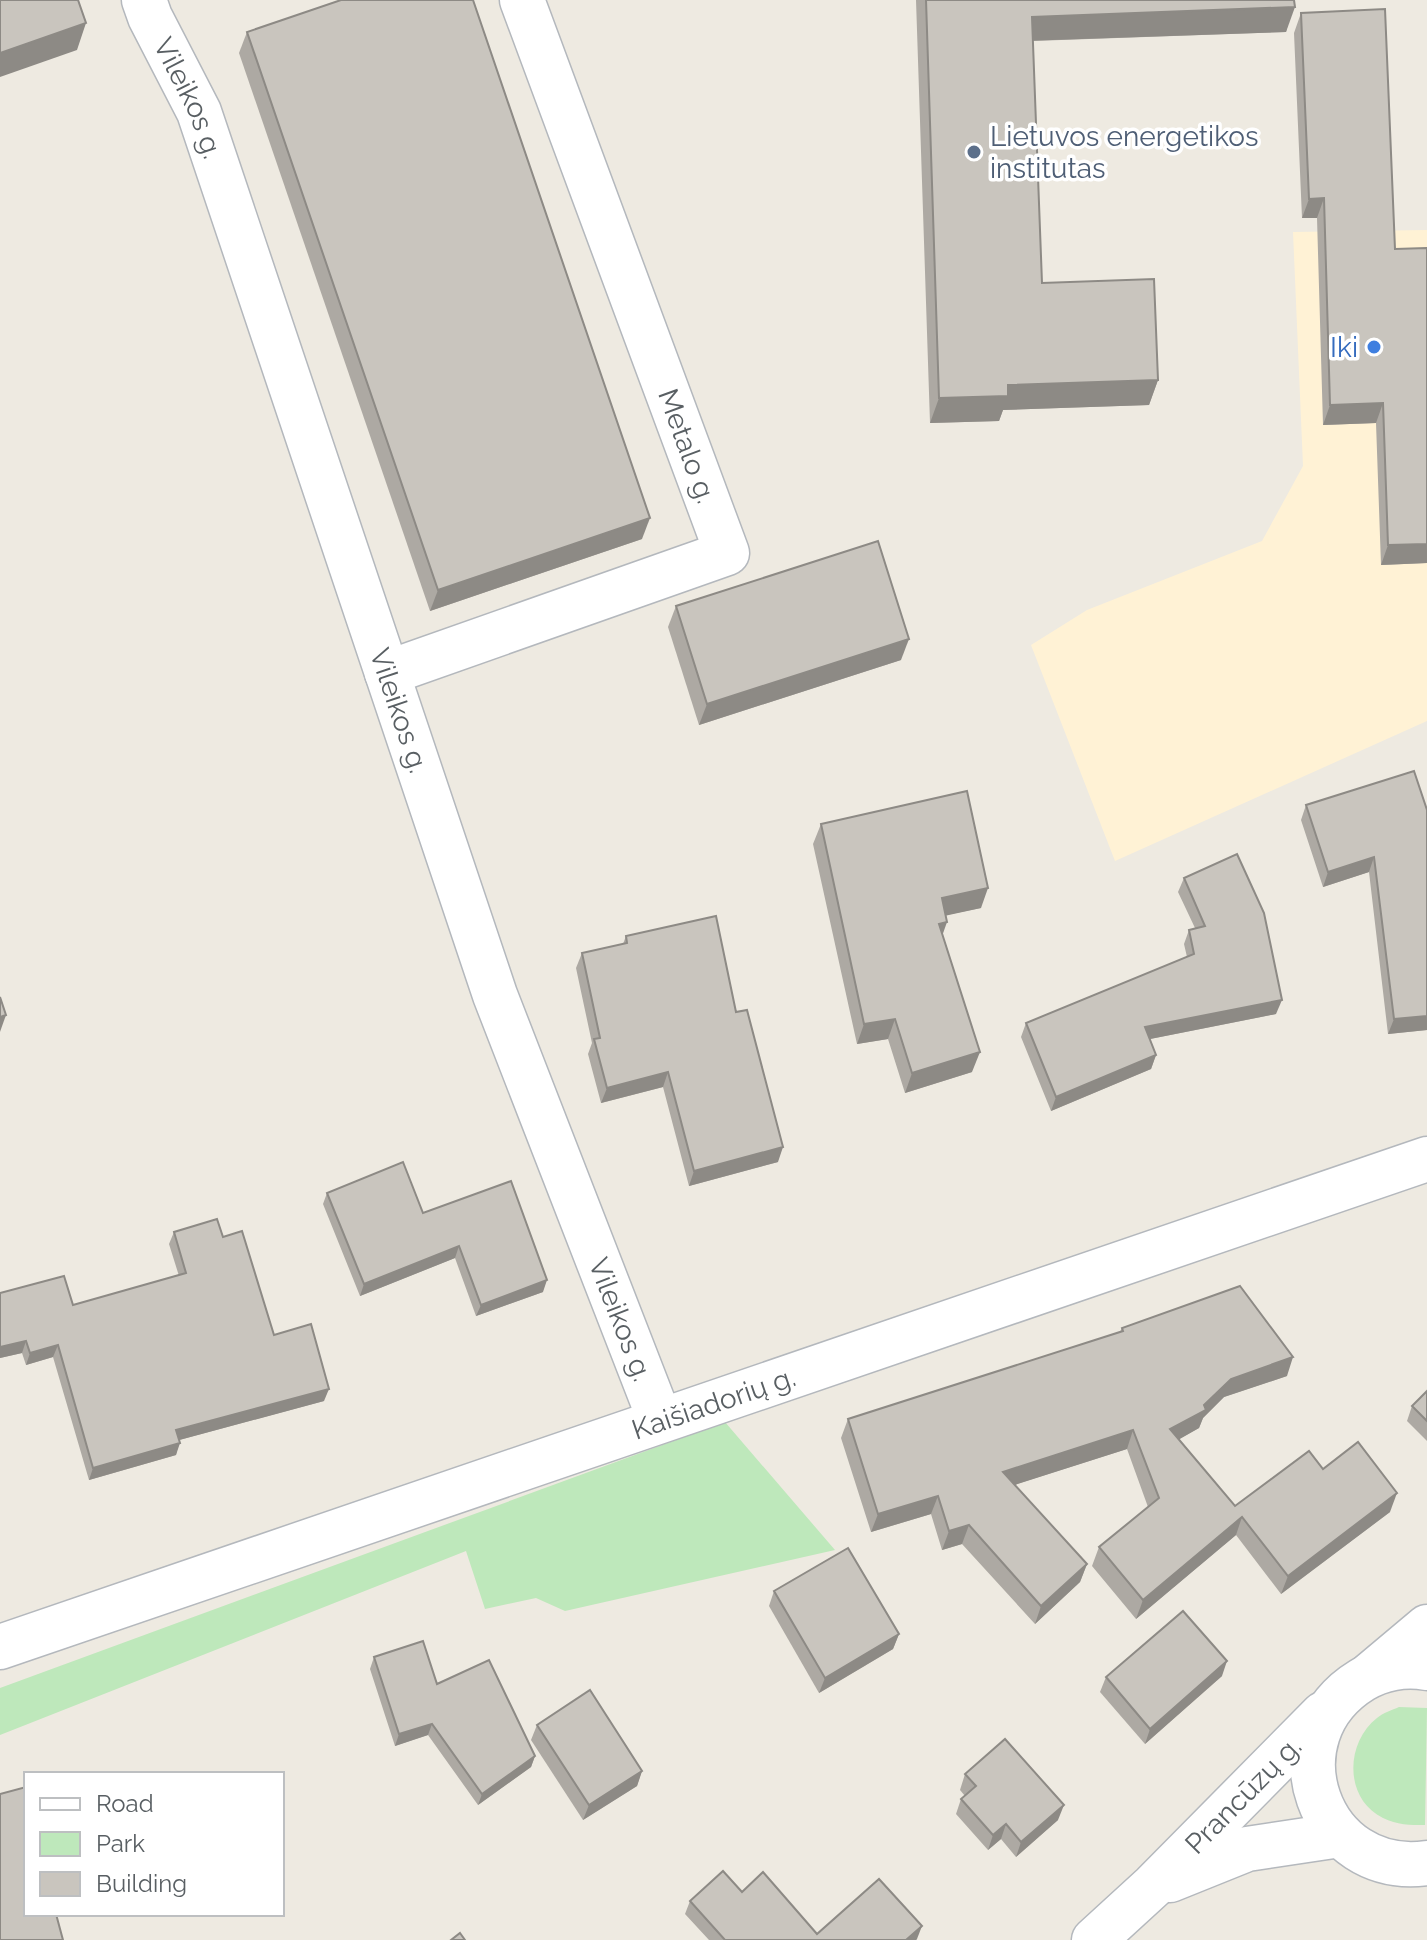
<svg xmlns="http://www.w3.org/2000/svg" width="1427" height="1940" font-family="Raleway,sans-serif">
<style>
.commercial{fill:#fff2d5}
.green{fill:#bee8bb}
.lines{fill:none;stroke-linecap:round;stroke-linejoin:round}
.minor-casing{stroke:#b4b8bd;stroke-width:47}
.tertiary-casing{stroke:#b4b8bd;stroke-width:47}
.minor{stroke:#fff;stroke-width:44}
.tertiary{stroke:#fff;stroke-width:44}
.wall{fill:#ada9a3}
.shaded-wall{fill:#8d8a85}
.building{fill:#c9c5be;stroke:#8d8a85;stroke-width:2}
.service-dot{fill:#5c6f8a;stroke:#fff;stroke-width:3}
.shop-dot{fill:#3f7fe0;stroke:#fff;stroke-width:3}
.labels{text-anchor:middle;dominant-baseline:central;stroke-width:7;stroke-linejoin:round;paint-order:stroke}
.street-label{font-size:28px;fill:#595f63;stroke:#fff}
.service-label{font-size:28px;fill:#4e5e75;stroke:#fff;text-anchor:start}
.shop-label{font-size:28px;fill:#366cbe;stroke:#fff;text-anchor:end}
</style>
<rect width="100%" height="100%" fill="#eeeae1"/>
<!-- commercial -->
<path class="commercial" d="M1427,230V721L1115,861L1031,645L1087,610L1262,541L1303,466L1293,232Z"/>
<!-- green -->
<g class="green">
<path d="M725,1422L835,1550L565,1611L536,1598L485,1609L466,1551L0,1735V1688Z"/>
<path d="M1399,1707L1427,1708L1425,1825C1410,1825 1397,1825 1383,1818C1344,1799 1345,1743 1377,1718C1383,1713 1392,1710 1399,1707Z"/>
</g>
<g class="lines">
<defs>
<g id="minor">
<path id="s1" d="M144,0L150,17L199,112L495,995L660,1420"/>
<path d="M387,673L727,553L522,0"/>
<path id="s2" d="M0,1647L1427,1159"/>
</g>
<g id="tertiary">
<path d="M1427,1668C1405,1664 1381,1668 1362,1680C1269,1737 1318,1878 1427,1863"/>
<path d="M1371,1674L1427,1627"/>
<path d="M1170,1880L1247,1849L1340,1835"/>
<path id="s3" d="M1094,1940L1153,1886L1323,1714"/>
</g>
</defs>
<!-- minor casing -->
<use href="#minor" class="minor-casing"/>
<!-- tertiary casing -->
<use href="#tertiary" class="tertiary-casing"/>
<!-- minor -->
<use href="#minor" class="minor"/>
<!-- tertiary -->
<use href="#tertiary" class="tertiary"/>
</g>
<!-- wall -->
<g class="wall">
<path d="M916,0H1294L1286,32L1033,41L1042,283L1158,380L1149,405L1003,410L999,421L930,423Z"/>
<path d="M1301,13L1395,249L1427,248V563L1381,565L1376,423L1323,425L1317,218H1302L1294,33Z"/>
<path d="M247,32L642,539L430,611L239,53Z"/>
<path d="M676,606L901,660L699,725L668,627Z"/>
<path d="M1414,771L1427,1030L1388,1034L1369,872L1323,887L1301,820L1306,805Z"/>
<path d="M821,824L981,908L946,915L942,935L972,1072L905,1093L888,1039L857,1044L813,844Z"/>
<path d="M1184,878L1276,1014L1150,1039L1156,1055L1151,1069L1051,1111L1021,1037L1026,1023L1187,957L1184,944L1189,930L1195,928L1178,892Z"/>
<path d="M626,936L736,1012L778,1162L689,1186L663,1087L601,1103L588,1054L592,1043L576,968L582,953L623,944Z"/>
<path d="M327,1193L423,1213L543,1292L476,1316L455,1258L360,1296L323,1204Z"/>
<path d="M174,1232L223,1237L274,1335L324,1401L179,1440L176,1455L89,1480L53,1357L26,1365L22,1353L0,1358V1293L73,1305L179,1276L169,1244Z"/>
<path d="M1122,1328L1287,1376L1224,1397L1203,1418L1199,1428L1179,1439L1235,1506L1323,1469L1390,1512L1281,1594L1236,1535L1136,1619L1092,1566L1099,1547L1148,1507L1127,1449L1014,1485L1087,1564L1080,1582L1035,1624L962,1544L942,1550L931,1514L871,1532L841,1438L848,1419L1120,1332Z"/>
<path d="M1427,1391V1441L1407,1421L1412,1406Z"/>
<path d="M774,1591L899,1634L893,1649L819,1693L769,1606Z"/>
<path d="M374,1657L437,1684L535,1756L531,1767L478,1805L428,1735L395,1746L370,1669Z"/>
<path d="M1222,1676L1145,1744L1100,1692L1106,1677Z"/>
<path d="M537,1725L642,1771L637,1786L583,1820L531,1740Z"/>
<path d="M965,1774L1058,1820L1016,1857L1001,1839L988,1850L956,1814L961,1799L965,1796L960,1790Z"/>
<path d="M742,1892L817,1934L917,1939L916,1940H709L685,1914L690,1901Z"/>
</g>
<!-- shaded-wall -->
<g class="shaded-wall">
<path d="M1295,7L1286,32L1023,41L1032,17Z"/>
<path d="M86,23L77,50L0,77V53Z"/>
<path d="M1324,198L1317,218H1302L1309,199Z"/>
<path d="M1158,380L1149,405L1003,410L999,421L930,423L939,398L1008,385Z"/>
<path d="M1383,403L1376,423L1323,425L1330,405Z"/>
<path d="M650,518L642,539L430,611L438,590Z"/>
<path d="M1427,544V563L1381,565L1388,545Z"/>
<path d="M909,639L901,660L699,725L707,704Z"/>
<path d="M1374,857L1369,872L1323,887L1328,872Z"/>
<path d="M988,888L981,908L935,918L942,898Z"/>
<path d="M947,922L940,942L939,924Z"/>
<path d="M1282,1000L1276,1014L1140,1041L1145,1027Z"/>
<path d="M6,1015L0,1032V1017Z"/>
<path d="M1427,1016V1030L1388,1034L1394,1019Z"/>
<path d="M895,1019L888,1039L857,1044L864,1024Z"/>
<path d="M980,1052L972,1072L905,1093L912,1073Z"/>
<path d="M1156,1055L1151,1069L1051,1111L1056,1097Z"/>
<path d="M668,1072L663,1087L601,1103L607,1088Z"/>
<path d="M783,1147L778,1162L689,1186L694,1171Z"/>
<path d="M459,1246L455,1258L360,1296L364,1284Z"/>
<path d="M547,1280L543,1292L476,1316L481,1305Z"/>
<path d="M26,1341L22,1353L0,1358V1347Z"/>
<path d="M58,1345L53,1357L26,1365L30,1353Z"/>
<path d="M1293,1357L1287,1376L1224,1397L1203,1418L1199,1428L1164,1448L1170,1429L1204,1405L1231,1379Z"/>
<path d="M329,1389L324,1401L172,1442L176,1430Z"/>
<path d="M1133,1430L1127,1449L996,1491L1003,1472Z"/>
<path d="M180,1443L176,1455L89,1480L93,1468Z"/>
<path d="M1397,1493L1390,1512L1281,1594L1288,1576Z"/>
<path d="M938,1496L931,1514L871,1532L878,1514Z"/>
<path d="M1242,1517L1236,1535L1136,1619L1143,1600Z"/>
<path d="M969,1525L962,1544L942,1550L949,1531Z"/>
<path d="M1087,1564L1080,1582L1035,1624L1041,1606Z"/>
<path d="M899,1634L893,1649L819,1693L825,1678Z"/>
<path d="M1227,1661L1222,1676L1145,1744L1150,1729Z"/>
<path d="M432,1724L428,1735L395,1746L399,1734Z"/>
<path d="M535,1756L531,1767L478,1805L482,1794Z"/>
<path d="M642,1771L637,1786L583,1820L589,1805Z"/>
<path d="M1064,1805L1058,1820L1016,1857L1021,1842Z"/>
<path d="M1006,1824L1001,1839L988,1850L993,1835Z"/>
<path d="M922,1926L917,1939L916,1940H906Z"/>
</g>
<!-- building -->
<g class="building">
<path d="M0,0H78L86,23L0,53Z"/>
<path d="M341,0H473L650,518L438,590L247,32Z"/>
<path d="M926,0H1294L1295,7L1032,17L1042,283L1154,279L1158,380L1008,385V396L939,398Z"/>
<path d="M1385,9L1395,249L1427,248V544L1388,545L1383,403L1330,405L1324,198L1309,199L1301,13Z"/>
<path d="M878,541L909,639L707,704L676,606Z"/>
<path d="M1414,771L1427,810V1016L1394,1019L1374,857L1328,872L1306,805Z"/>
<path d="M967,791L988,888L942,898L947,922L939,924L980,1052L912,1073L895,1019L864,1024L821,824Z"/>
<path d="M1237,854L1264,913L1282,1000L1145,1027L1156,1055L1056,1097L1026,1023L1194,954L1189,930L1205,926L1184,878Z"/>
<path d="M716,916L736,1012L747,1010L783,1147L694,1171L668,1072L607,1088L594,1039L600,1038L582,953L627,943L626,936Z"/>
<path d="M0,997L6,1015L0,1017Z"/>
<path d="M403,1162L423,1213L511,1181L547,1280L481,1305L459,1246L364,1284L327,1193Z"/>
<path d="M217,1219L223,1237L242,1231L274,1335L311,1324L329,1389L176,1430L180,1443L93,1468L58,1345L30,1353L26,1341L0,1347V1293L64,1276L73,1305L186,1273L174,1232Z"/>
<path d="M1240,1286L1293,1357L1231,1379L1204,1405L1206,1410L1170,1429L1235,1506L1309,1451L1323,1469L1358,1442L1397,1493L1288,1576L1242,1517L1143,1600L1099,1547L1159,1498L1133,1430L1003,1472L1087,1564L1041,1606L969,1525L949,1531L938,1496L878,1514L848,1419L1123,1331L1122,1328Z"/>
<path d="M1427,1391V1421L1412,1406Z"/>
<path d="M848,1548L899,1634L825,1678L774,1591Z"/>
<path d="M1183,1611L1227,1661L1150,1729L1106,1677Z"/>
<path d="M423,1641L437,1684L489,1660L535,1756L482,1794L432,1724L399,1734L374,1657Z"/>
<path d="M590,1690L642,1771L589,1805L537,1725Z"/>
<path d="M1005,1739L1064,1805L1021,1842L1006,1824L993,1835L961,1799L976,1786L965,1774Z"/>
<path d="M26,1787V1914H56L63,1940H0V1794Z"/>
<path d="M723,1871L742,1892L763,1872L817,1934L879,1879L922,1926L906,1940H725L690,1901Z"/>
<path d="M460,1933L465,1940H451Z"/>
</g>
<!-- markers -->
<circle class="service-dot" cx="974" cy="152" r="8"/>
<circle class="shop-dot" cx="1374" cy="347" r="8"/>
<g class="labels">
<!-- street labels -->
<g class="street-label">
<text stroke="none"><textPath href="#s1" startOffset="108">Vileikos g.</textPath></text>
<text transform="translate(687 446) rotate(70)">Metalo g.</text>
<text stroke="none"><textPath href="#s1" startOffset="756">Vileikos g.</textPath></text>
<text stroke="none"><textPath href="#s1" startOffset="1404">Vileikos g.</textPath></text>
<text stroke="none"><textPath href="#s2" startOffset="754">Kaišiadorių g.</textPath></text>
<text stroke="none"><textPath href="#s3" startOffset="208">Prancūzų g.</textPath></text>
</g>
<!-- service labels -->
<g class="service-label">
<text x="990" y="136">Lietuvos energetikos<tspan x="990" dy="32">institutas</tspan></text>
</g>
<!-- shop labels -->
<g class="shop-label">
<text x="1358" y="347">Iki</text>
</g>
</g>
<!-- legend -->
<rect x="24" y="1772" width="260" height="144" fill="#ffffff" stroke="#bdbfc1" stroke-width="2"/>
<rect x="40" y="1798" width="40" height="12" fill="#ffffff" stroke="#bdbfc1" stroke-width="2"/>
<text x="96" y="1812" font-size="24" fill="#595f63">Road</text>
<rect x="40" y="1832" width="40" height="24" fill="#bee8bb" stroke="#bdbfc1" stroke-width="2"/>
<text x="96" y="1852" font-size="24" fill="#595f63">Park</text>
<rect x="40" y="1872" width="40" height="24" fill="#c9c5be" stroke="#bdbfc1" stroke-width="2"/>
<text x="96" y="1892" font-size="24" fill="#595f63">Building</text>
</svg>
